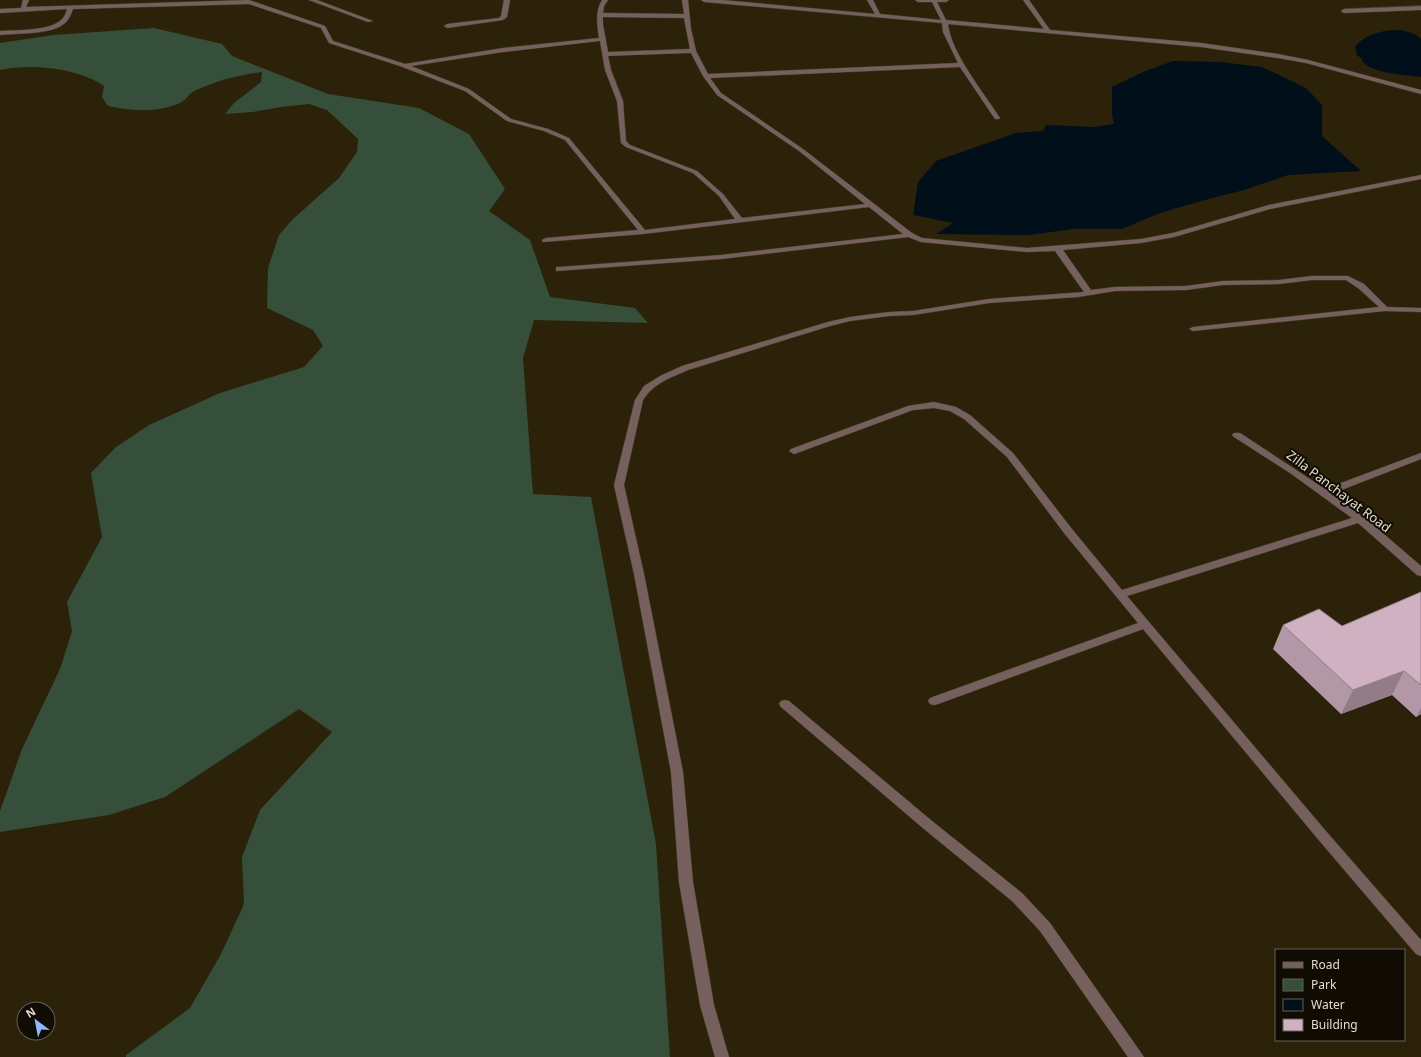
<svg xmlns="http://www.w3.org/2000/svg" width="1421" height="1057" font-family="'Noto Sans',sans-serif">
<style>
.green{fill:#364f3a}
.water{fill:#000f1a}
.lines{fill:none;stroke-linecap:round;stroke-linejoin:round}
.minor-casing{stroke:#484028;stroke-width:1}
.minor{fill:#75605e;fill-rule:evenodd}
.wall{fill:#b298a7}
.shaded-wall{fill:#917c88}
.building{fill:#cfb1c2;stroke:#917c88}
.labels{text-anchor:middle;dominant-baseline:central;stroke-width:4;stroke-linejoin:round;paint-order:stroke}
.street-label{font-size:13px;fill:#e1dccd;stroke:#100c03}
</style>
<rect width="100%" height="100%" fill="#2b2209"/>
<!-- green -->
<path class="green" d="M154,28L222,44L232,56L328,94L419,108L469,134L505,189L489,211L530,240L550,297L635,308L648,323L534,320L523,358L533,494L591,497L656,844L670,1057H126V1055L190,1008L221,954L244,904L242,857L260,810L332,732L299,709L165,797L109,815L0,832V811L22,749L60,669L72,631L67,602L102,537L91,473L116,447L149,425L220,393L304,367L323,346L313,330L267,308L268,268L279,235L293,219L339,178L357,152L358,139L327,110L309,104L281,107L253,112L225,114L234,103L261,82L262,72C239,75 216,81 194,91C189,94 186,100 180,103C157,113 132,111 108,106L102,97L104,86C79,68 30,63 0,70V43L53,35Z"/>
<!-- water -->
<g class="water">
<path d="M1400,30C1407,32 1416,33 1421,39V77C1404,74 1374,75 1362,61V59L1357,55L1355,47C1366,33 1384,30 1400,30Z"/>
<path d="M1173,61L1220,62L1262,67L1306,88L1322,105V136L1361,171L1288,175L1244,190L1201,201L1160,213L1122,229H1073L1029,235L936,234L953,223L913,215L918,182L936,161L1016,133L1043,131L1046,125L1093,127L1114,124L1112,115V87L1143,72Z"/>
</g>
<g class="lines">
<defs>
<g id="minor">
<path d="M23,0H29L26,7L249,0L325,26L333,41L405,64L503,48L599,38C597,25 595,11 602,0H608L604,6L603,13L684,14L682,0H688L691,29L696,51L708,74L958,63L943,32L942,23L704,2L701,0H722L875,14L867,0H873L880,14L941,20L932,2H918L915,0H949L946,2H937L946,20L1044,29L1023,0H1029L1050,30L1201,43L1278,54L1308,60L1421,90V94L1306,63L1278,58L1201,47L948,24C951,53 984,93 1000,118L999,119H995L960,67L710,78L721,93L803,149L912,233L922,238L1027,248L1141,239L1173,233L1269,205L1421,175V179L1270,209L1174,237L1141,243L1063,250L1091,290L1115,287L1186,286L1223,281L1279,280L1312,276H1348L1364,284L1387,307L1421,308V312L1385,311L1193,331L1189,329L1193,327L1379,307L1358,288L1346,280H1312L1279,284L1223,285L1186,290L1115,291L1078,297L989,303L913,315L889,316L850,321L830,326L688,370C670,378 654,383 643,400L624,485L644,574L683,772L693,882L714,1005L729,1057H715L700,1005L679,882L671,772L634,574L614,485L635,400L644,386L660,376L682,366L828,322L850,317L889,312L913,311L989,299L1084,292L1055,251L1027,252L921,242L908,237L721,259L556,271V267H559L721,255L903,234L869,207L643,234L543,242L542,240L546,238L638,230L565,140L544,131L507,121L465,91L400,66L329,43L321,28L249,4L73,9C71,14 69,20 65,23C52,35 17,33 0,35V31C15,30 50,31 61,20C64,18 66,13 67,9L0,13V9L21,8ZM603,17L684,18L690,49L608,52L603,25ZM600,41L605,70L617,101L621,143L626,147L693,173L719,196L735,219L645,230L569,138L548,129L511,119L469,89L411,66L503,52ZM691,53L703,76L717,95L799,151L865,204L742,218L723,194L697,171L630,145L626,141L623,101L611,70L608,56Z"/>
<path d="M309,0H317L373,21L368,22Z"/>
<path d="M504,0H510L507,17L503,20L447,28L444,26L447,24L499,18L501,16Z"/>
<path d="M1421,6V10L1344,13L1341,11L1344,9Z"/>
<path d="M934,402L956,407L970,415L1013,453L1072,529L1122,590L1352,518L1290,473L1234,437L1232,435L1234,433H1240L1325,489L1421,453V459L1331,494L1364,517L1421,566V576L1417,575L1358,523L1127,596L1325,830L1421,940V956L1416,954L1317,838L1143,629L938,704L934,705L930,704L928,701L930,698L1138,623L1064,533L1007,457L964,419L950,411L934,408L913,410L797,453L794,454L789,451L791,449L908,406Z"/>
<path d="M785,700L789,701L932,821L1022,893L1050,923L1144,1057H1128L1040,931L1012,901L924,829L781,707L779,704L781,701Z"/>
</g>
</defs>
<!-- minor casing -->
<use href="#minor" class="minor-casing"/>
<!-- minor -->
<use href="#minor" class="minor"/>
</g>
<!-- wall -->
<path class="wall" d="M1421,592V714L1416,717L1392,695L1341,714L1273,649L1283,625L1342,626Z"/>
<!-- shaded-wall -->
<g class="shaded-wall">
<path d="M1404,671L1392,695L1341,714L1353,690Z"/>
<path d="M1421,708V714L1416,717Z"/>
</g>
<!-- building -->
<path class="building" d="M1421,592V685L1404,671L1353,690L1283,625L1319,609L1342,626Z"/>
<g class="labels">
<!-- street labels -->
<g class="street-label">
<text transform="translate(1339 491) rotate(37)">Zilla Panchayat Road</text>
</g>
</g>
<!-- legend -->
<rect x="1275" y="949" width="130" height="92" fill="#100c03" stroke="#645f54"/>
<rect x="1283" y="962" width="20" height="6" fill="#75605e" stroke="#645f54"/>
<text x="1311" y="969" font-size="12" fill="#e1dccd">Road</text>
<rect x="1283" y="979" width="20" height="12" fill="#364f3a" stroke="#645f54"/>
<text x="1311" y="989" font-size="12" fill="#e1dccd">Park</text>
<rect x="1283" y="999" width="20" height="12" fill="#000f1a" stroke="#645f54"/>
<text x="1311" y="1009" font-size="12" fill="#e1dccd">Water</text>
<rect x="1283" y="1019" width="20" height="12" fill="#cfb1c2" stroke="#645f54"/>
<text x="1311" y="1029" font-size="12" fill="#e1dccd">Building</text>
<!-- north arrow -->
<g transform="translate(36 1021) rotate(328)"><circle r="19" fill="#100c03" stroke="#645f54"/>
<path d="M0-3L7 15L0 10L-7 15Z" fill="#8eb9fc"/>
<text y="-6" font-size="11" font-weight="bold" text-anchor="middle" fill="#e1dccd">N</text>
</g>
</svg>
